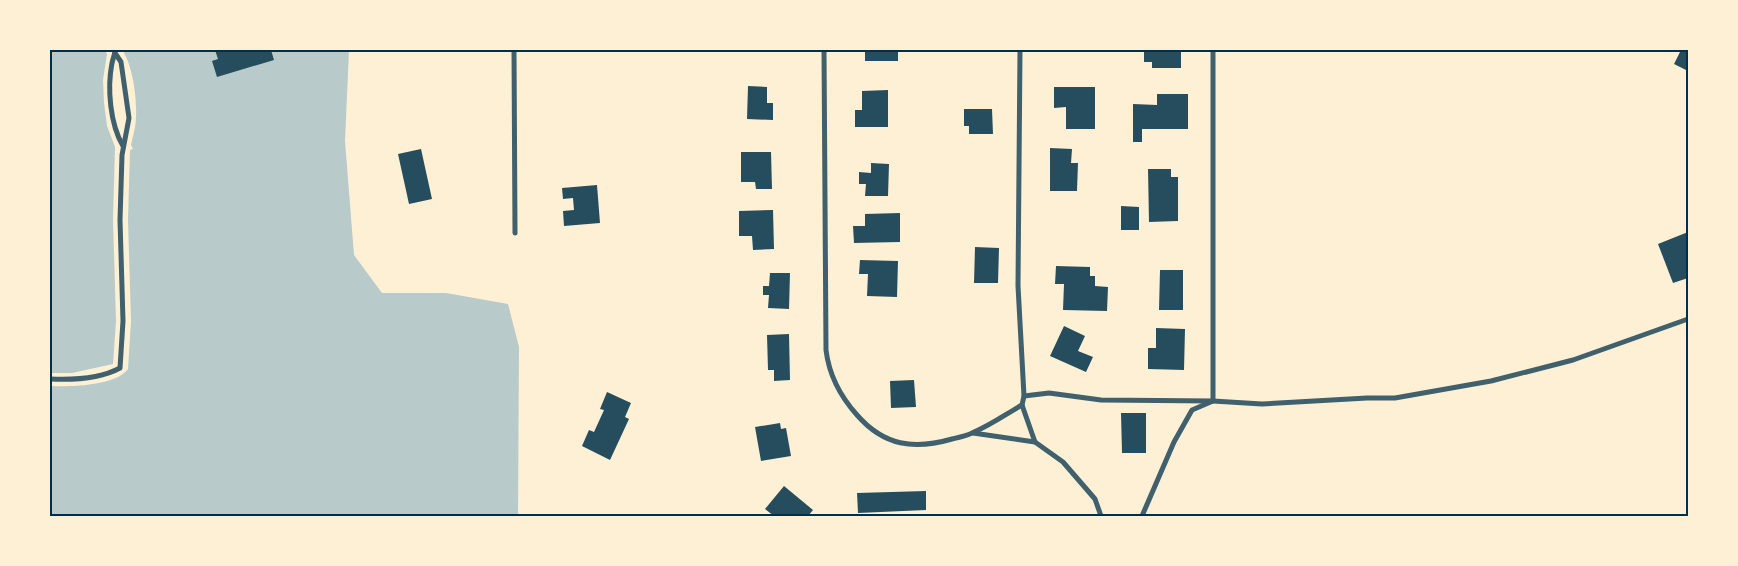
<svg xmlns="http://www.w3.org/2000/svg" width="1738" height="566" font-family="'Open Sans',sans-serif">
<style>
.green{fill:#b9caca}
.building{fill:#264d5e}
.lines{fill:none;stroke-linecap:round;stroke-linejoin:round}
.minor{stroke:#3f606c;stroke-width:5}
.neatline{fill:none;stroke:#003049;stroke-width:2}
</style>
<rect width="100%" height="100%" fill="#fdf0d5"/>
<!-- green -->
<g class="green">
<path d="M50,50H107L105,51L107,54L103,80L104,103L107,126L115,147L113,220L116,321L113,364L72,373H50Z"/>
<path d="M125,50H349L345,141L354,255L382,293H446L508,304L519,347L518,516H50V386C69,387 116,386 128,369L131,321L128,220L130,150L133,149L131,145C133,136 136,126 136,117C137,99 133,68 124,53Z"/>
</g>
<!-- building -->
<g class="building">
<path d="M215,50H271L274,60L217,77L212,61L218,59Z"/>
<rect x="865" y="50" width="33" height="11"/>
<path d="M1144,50H1176V51H1181V68H1152V62H1144Z"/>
<path d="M1681,50H1688V71L1674,64Z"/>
<path d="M748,86L767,87V103H773V120L747,119Z"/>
<path d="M1054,87H1095V129H1066V107L1054,108Z"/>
<path d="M888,90V127H855V110H862V91Z"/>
<path d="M1157,94H1188V129H1142V142H1133V104L1157,105Z"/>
<path d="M964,109H992L993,134H969V126H964Z"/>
<path d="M1050,148L1072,149L1071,163H1078L1077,191H1050Z"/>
<path d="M421,149L432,199L409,204L398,154Z"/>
<path d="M741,152H771L772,189H756L755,182H741Z"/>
<path d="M871,163L889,164L888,196H865L866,184H859V172L871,173Z"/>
<path d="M1148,169H1171V177H1178V221L1149,222Z"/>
<path d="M597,185L600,223L564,226L563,211L574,210L573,198L563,199L562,188Z"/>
<path d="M1121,206L1139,207V230H1121Z"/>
<path d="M773,210L774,249L753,250L752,236H739V211Z"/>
<path d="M900,213V242L854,243L853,226H865V214Z"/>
<path d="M1688,232V278L1673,283L1658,244Z"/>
<path d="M975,247L999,248L998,283H974Z"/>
<path d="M860,260L898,261L897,297L867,296L868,274H859Z"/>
<path d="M1056,266L1090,267V276H1095V286L1108,287L1107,311L1063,310L1064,284H1055Z"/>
<path d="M1160,270H1183V310H1159Z"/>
<path d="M770,273H790L789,309L768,308L769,295H763V286H769Z"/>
<path d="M1064,326L1085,336L1078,351L1093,357L1086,372L1050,356Z"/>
<path d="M1156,328L1185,329L1184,370L1148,369V348H1156Z"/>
<path d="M789,334L790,380L774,381V370H768L767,335Z"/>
<path d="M914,380L916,407L891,408L890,381Z"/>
<path d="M607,392L631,403L625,417L629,419L610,460L582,446L589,430L594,432L604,410L600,409Z"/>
<path d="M1121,413H1146V453H1122Z"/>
<path d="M780,423L781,429L786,428L791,456L761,461L755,427Z"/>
<path d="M784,486L813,510L808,516H774L765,509Z"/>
<path d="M926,491V510L858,513L857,493Z"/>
</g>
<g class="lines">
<!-- minor -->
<g class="minor">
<path d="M115,50C115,55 113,58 112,63C107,88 110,124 123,146"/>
<path d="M514,50L515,233"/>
<path d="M824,50L826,350C829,375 840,396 857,415C884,446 914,450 952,439C959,437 968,436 974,432C991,425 1006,414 1022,405"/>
<path d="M1020,50L1018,286L1024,396L1022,405L1035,442L1063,462L1095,499L1101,516"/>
<path d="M50,379C72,380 100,379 120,368L123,321L120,220L122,155L129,118L121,62L115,53"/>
<path d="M1024,396L1049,393L1101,400L1213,401L1262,404L1367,398H1395L1491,381L1573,360L1688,319"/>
<path d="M973,433L1035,442"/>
<path d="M1142,516L1174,442L1192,410L1213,401V50"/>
</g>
</g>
<!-- border -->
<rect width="1738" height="566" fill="none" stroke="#fdf0d5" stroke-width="102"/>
<rect x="51" y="51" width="1636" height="464" class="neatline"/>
</svg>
